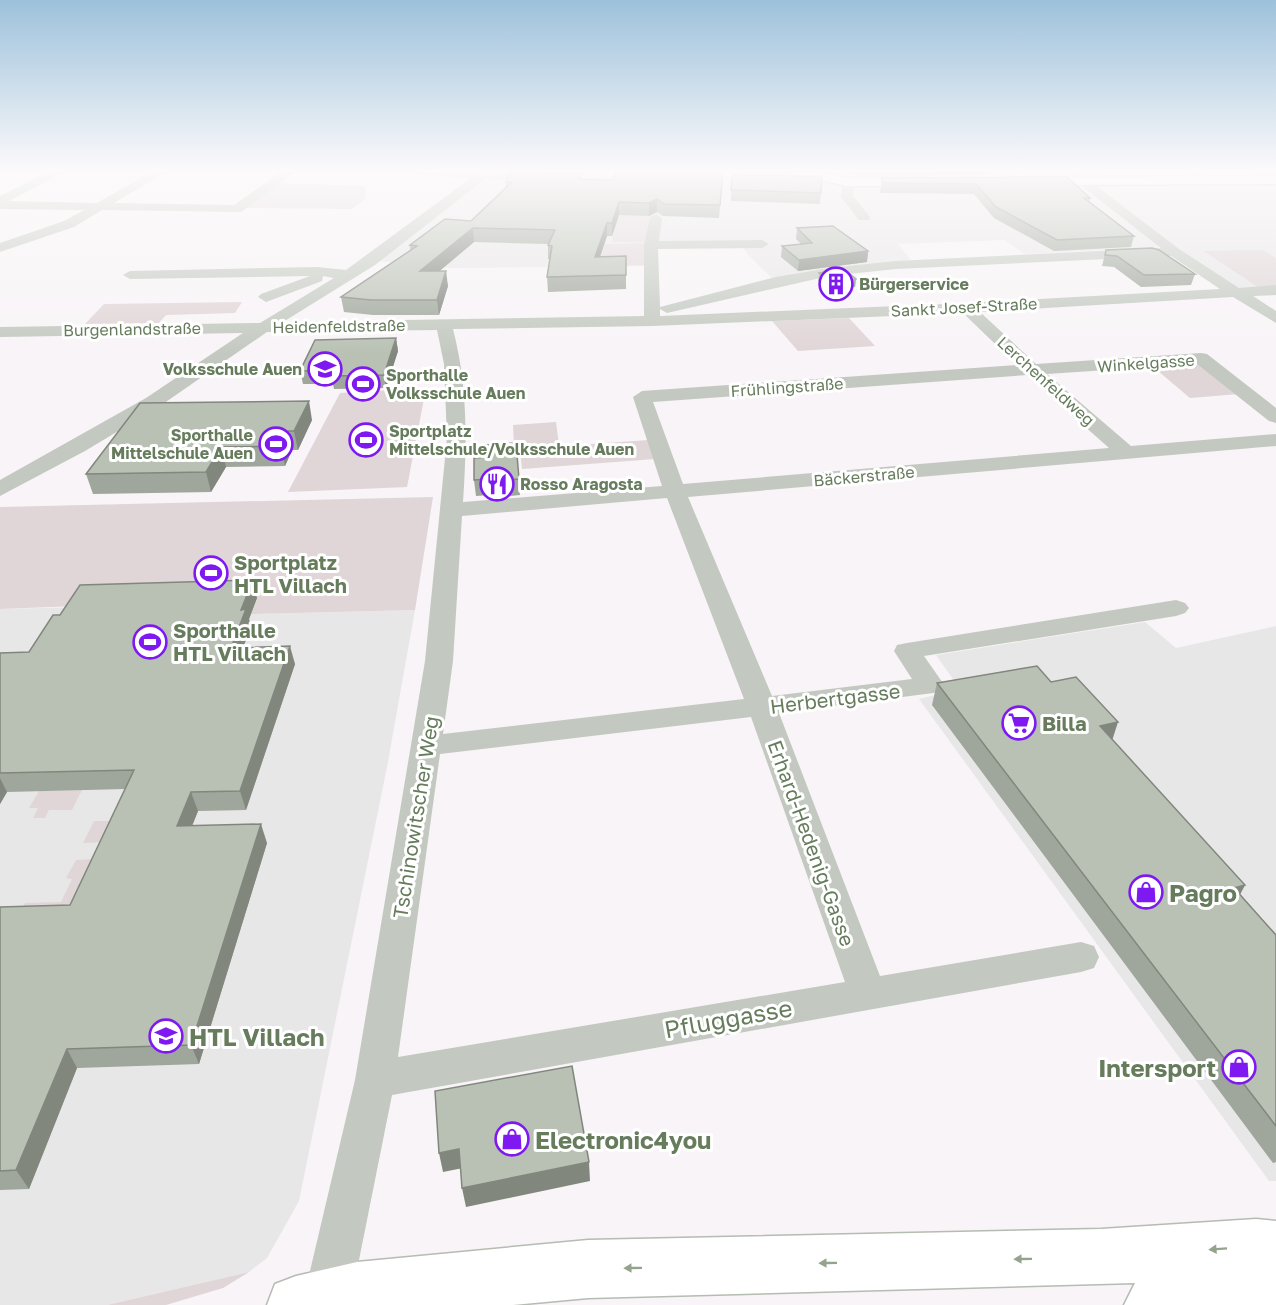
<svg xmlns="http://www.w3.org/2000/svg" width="1276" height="1305" font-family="'Golos Text',sans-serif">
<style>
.built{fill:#e8e7e8}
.green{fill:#e0d5d7}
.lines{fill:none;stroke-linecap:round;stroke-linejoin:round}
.secondary-casing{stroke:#b6beb2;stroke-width:3}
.primary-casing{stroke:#b5bcb1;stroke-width:3}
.street{fill:#c3c9c0;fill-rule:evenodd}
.secondary{fill:#fff;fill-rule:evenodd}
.primary{fill:#fff;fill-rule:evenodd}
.wall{fill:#9fa69b}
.shaded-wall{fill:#82877e}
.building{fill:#b9c1b4;stroke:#82877e;stroke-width:1.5}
.oneway{fill:#94a38d}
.labels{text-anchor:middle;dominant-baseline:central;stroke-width:6;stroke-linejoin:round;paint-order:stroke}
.far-poi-label{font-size:16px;font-weight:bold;fill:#667c5c;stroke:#fff;text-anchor:start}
.far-street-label{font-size:16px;fill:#667c5c;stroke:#fff}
.poi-label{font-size:20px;font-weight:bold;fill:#667c5c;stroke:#fff;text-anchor:start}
.street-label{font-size:20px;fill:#667c5c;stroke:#fff}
.near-poi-label{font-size:24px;font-weight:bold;fill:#667c5c;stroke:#fff;text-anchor:start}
.near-street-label{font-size:24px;fill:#667c5c;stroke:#fff}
</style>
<rect width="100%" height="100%" fill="#f8f4f7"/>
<!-- built -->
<g class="built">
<path d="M492,172H1076L1084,178L1247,177L1239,172H1276V289L1240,291L1175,247L1024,254L1005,240L898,244L911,260L832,269L774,280L748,255L740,243L650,244L649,266L452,268L378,261Z"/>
<path d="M83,607L251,614L415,610L387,767L299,1201L267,1258L249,1272L107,1305H0V609Z"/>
<path d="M1145,622L1176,648L1276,626V1181H1269L919,699L960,689L936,655Z"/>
</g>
<!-- green -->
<g class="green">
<path d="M277,183L365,186L366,198L352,209L245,208Z"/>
<path d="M617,215H654L648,242H612Z"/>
<path d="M649,243L648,265L597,266L605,244Z"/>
<path d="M1263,250L1276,258V286L1258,287L1203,251Z"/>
<path d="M242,302L235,313L166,315L159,323L85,324L104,304Z"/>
<path d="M849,318L875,346L798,351L772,321Z"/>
<path d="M1183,362L1198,364L1239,394L1190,398L1151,365Z"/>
<path d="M426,388L407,487L288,492L340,393Z"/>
<path d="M556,422L559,445L514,448L513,425Z"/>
<path d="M649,440L655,459L522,469L520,449Z"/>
<path d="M433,497L415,610L251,614L257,599L0,609V507Z"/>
<path d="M125,789H141L79,924L13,926L25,903L61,902L72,879L66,878L76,860L93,859L98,850H104L107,842L83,843L94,821H110Z"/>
<path d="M82,790L72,810H49L45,818H33L38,808H29L39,791Z"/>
<path d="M249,1272L223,1288L166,1305H107Z"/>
</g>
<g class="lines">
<defs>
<g id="secondary">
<path d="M792,172H821L848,178H928L935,182L928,186H848L794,175Z"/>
<path d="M1276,176V184L1025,185L1018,181L1025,177Z"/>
</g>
<path id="primary" d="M1256,1219L1276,1221V1305H1124L1135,1283L588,1298L513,1305H267L275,1284L296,1276L357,1262L588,1240L1101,1229Z"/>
</defs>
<!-- secondary casing -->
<use href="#secondary" class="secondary-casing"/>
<!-- primary casing -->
<use href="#primary" class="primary-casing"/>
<!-- street -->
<g class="street">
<path d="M48,172H64L9,201L97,203L151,172H166L114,203L234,205L281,172H295L241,212L102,210L74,227L0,252V243L64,221L84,210L0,209V196Z"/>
<path d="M416,172L544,175L550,178L544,181L485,179L375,265L283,322L644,316V245L650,218L656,214L662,218L659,241L762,240L769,244L762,248L658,249L660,307L776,277L829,268L896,261L1161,248L1064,172H1078L1179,249L1239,288L1276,285V295L1253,296L1276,311V323L1233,297L980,312L1036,364L1201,353L1207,354L1276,408V423L1269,421L1197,364L1047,374L1131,446L1276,434V446L688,497L772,696L912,679L894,651L897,645L907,643L1176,600L1185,603L1189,608L1185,613L1176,616L924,656L945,686L941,692L779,713L880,976L1081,942L1094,946L1099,957L1094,968L1081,972L392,1095L350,1305H302L355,1080L425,661L447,438L444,364L437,330L267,332L160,406L85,451L0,496V480L146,398L243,333L0,337V327L260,323L334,278L323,276L322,281L266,302L258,297L261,294L310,276L130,279L123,275L130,271L317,267L346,270L471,178L422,175ZM1171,256L1220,289L967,303L660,316V309L667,313L829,276L896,269ZM963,313L1017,365L642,391L633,397L662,486L463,502C467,443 468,387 453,329L652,326ZM1027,375L1109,448L683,484L653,402ZM667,498L744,699L443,734L453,661L462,516ZM751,717L845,982L398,1057L440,754Z"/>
<path d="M1187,172H1201L1211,180L1201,182Z"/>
<path d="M848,178L854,182L853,196L870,217L869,220H859L841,197L842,182Z"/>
</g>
<!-- secondary -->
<use href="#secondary" class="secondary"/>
<!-- primary -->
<use href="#primary" class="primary"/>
</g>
<!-- wall -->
<g class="wall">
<path d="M511,172H585L584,175H581V179L613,180L616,172H723L719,218L663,216L657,212L649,216L619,215L612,236H607L600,257L626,256V289L548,292L547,277L550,259H548V245L549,244L474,242L439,271L448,286L439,315H373L344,312L341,297L410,250V245L471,221L506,187V182Z"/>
<path d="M845,172H988L987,175L858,176Z"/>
<path d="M732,175L822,176L820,204L731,201Z"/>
<path d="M1067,177L1090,198L1089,202L1134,236L1131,247L1054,251L994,218L974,194L880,193L882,178Z"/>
<path d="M797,228L868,251L867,262L798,271L781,257L782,246L801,244L796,239Z"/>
<path d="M1106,250L1195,274L1191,285L1141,287L1114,267L1102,266Z"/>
<path d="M819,273L856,279L855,287L828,290L818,281Z"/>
<path d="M396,338L398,351L386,388L334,389L333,384H303L300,371Z"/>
<path d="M312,420L298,450H292L285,466L226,467L211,492L93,494L86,474Z"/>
<path d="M516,443L520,495L489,498V495L476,496L474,480L487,457Z"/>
<path d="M257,598L249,619L251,627L243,647L295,664L246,810L198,811L192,826L267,843L199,1064L77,1068L29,1189L0,1190V907L70,905L125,789L7,792L0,804V653L29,652Z"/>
<path d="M1051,682L1112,740L1245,885L1240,894L1276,935V1162L1273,1163L932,705L937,683Z"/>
</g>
<!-- shaded-wall -->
<g class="shaded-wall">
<path d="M657,199V212L649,216V203Z"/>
<path d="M619,202V215L612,236V223Z"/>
<path d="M607,223V236L595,271V257Z"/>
<path d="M473,228L474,242L422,286L420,271Z"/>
<path d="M868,251L867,262L798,271L799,260Z"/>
<path d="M446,271L448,286L439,315L437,300Z"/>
<path d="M856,279L855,287L828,290V281Z"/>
<path d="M396,338L398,351L386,388L384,375Z"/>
<path d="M309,401L312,420L298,450L294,431Z"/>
<path d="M288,431L292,450L285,466L281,446Z"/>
<path d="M221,447L226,467L211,492L206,472Z"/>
<path d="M253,580L257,598L249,619L251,627L236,666L231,648L241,610Z"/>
<path d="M290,646L295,664L246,810L240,791Z"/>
<path d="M1118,722L1111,744L1100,726Z"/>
<path d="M0,778L7,792L0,804Z"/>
<path d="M191,792L198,811L184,846L177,826Z"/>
<path d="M261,824L267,843L199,1064L191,1045Z"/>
<path d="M1245,885L1233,908L1234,888Z"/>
<path d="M67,1049L77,1068L29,1189L16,1170Z"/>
<path d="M459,1149L463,1168L443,1172L439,1153Z"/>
<path d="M589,1162L590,1181L466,1207L462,1188Z"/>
</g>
<!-- building -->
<g class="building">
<path d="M511,172H542L580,174L579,179L613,180L616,172H723L720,205L664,204L657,199L649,203L619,202L612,223H607L595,257L626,256V275L547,277L552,246L548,245L555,230L473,228L420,271H446L437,300H371L341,297L417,246L410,245L445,219L471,221L512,182H506Z"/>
<path d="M732,175L822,176L821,193L731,190Z"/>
<path d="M1067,177L1090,198H1084L1134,236L1057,240L996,207L976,184L882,183V178Z"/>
<path d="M833,226L868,251L799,260L782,246L812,243L797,228Z"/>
<path d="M1152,248L1159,250L1195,274L1144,275L1117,256L1105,255L1106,250Z"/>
<path d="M844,269L856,279L828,281L819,273Z"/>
<path d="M396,338L384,375L332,376L334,370L300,371L315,340Z"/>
<path d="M309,401L294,431H288L281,446L221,447L206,472L86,474L140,403Z"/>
<path d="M516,443L519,479L487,482V479L474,480V458L487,457V445Z"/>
<path d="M253,580L241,610L246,609L231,648L290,646L240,791L191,792L177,826L261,824L191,1045L67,1049L16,1170L0,1171V907L70,905L134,770L0,773V653L29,652L53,615H60L80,585Z"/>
<path d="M1037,666L1051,682L1076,677L1118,722L1100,726L1245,885L1234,888L1276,935V1126L937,683Z"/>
<path d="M572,1066L589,1162L462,1188L459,1149L439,1153L435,1091Z"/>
</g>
<!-- one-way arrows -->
<defs><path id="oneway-solid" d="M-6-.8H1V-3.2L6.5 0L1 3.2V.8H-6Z" transform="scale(1.5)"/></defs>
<g class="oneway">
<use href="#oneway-solid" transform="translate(1218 1249) rotate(176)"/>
<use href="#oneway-solid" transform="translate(1023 1259) rotate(179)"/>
<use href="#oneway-solid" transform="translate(828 1263) rotate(179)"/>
<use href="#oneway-solid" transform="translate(633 1268) rotate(179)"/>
</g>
<!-- sky -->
<linearGradient id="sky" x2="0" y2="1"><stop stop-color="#9dc1db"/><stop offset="0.48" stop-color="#fcfafb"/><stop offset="1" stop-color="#fcfafb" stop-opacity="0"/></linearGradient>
<rect width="1276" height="355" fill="url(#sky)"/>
<!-- icons -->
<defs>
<symbol id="building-ring" viewBox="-11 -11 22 22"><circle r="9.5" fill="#fff" stroke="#7e19f2" stroke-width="1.5"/><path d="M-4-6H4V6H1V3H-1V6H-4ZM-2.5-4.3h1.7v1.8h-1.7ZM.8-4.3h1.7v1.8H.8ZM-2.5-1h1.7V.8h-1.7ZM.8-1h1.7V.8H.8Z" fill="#7e19f2"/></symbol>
<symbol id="school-ring" viewBox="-11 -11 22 22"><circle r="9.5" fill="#fff" stroke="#7e19f2" stroke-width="1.5"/><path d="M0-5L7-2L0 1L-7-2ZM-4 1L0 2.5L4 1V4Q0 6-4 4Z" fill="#7e19f2"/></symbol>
<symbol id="stadium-ring" viewBox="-11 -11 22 22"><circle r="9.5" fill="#fff" stroke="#7e19f2" stroke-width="1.5"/><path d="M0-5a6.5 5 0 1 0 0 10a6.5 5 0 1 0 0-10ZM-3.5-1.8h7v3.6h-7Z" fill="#7e19f2"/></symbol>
<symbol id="restaurant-ring" viewBox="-11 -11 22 22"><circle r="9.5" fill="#fff" stroke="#7e19f2" stroke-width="1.5"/><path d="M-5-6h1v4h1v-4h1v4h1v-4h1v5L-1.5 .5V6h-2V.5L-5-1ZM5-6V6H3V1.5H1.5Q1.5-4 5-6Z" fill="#7e19f2"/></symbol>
<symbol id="supermarket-ring" viewBox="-11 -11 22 22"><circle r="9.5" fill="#fff" stroke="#7e19f2" stroke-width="1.5"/><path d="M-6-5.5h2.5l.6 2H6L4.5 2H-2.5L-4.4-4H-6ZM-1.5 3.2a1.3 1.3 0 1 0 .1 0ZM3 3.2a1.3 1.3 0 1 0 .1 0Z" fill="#7e19f2"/></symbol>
<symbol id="shop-ring" viewBox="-11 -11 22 22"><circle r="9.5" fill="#fff" stroke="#7e19f2" stroke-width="1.5"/><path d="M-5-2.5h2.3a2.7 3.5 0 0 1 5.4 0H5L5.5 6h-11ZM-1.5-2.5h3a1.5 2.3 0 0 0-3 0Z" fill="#7e19f2"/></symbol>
</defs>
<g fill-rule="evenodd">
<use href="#building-ring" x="817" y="265" width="38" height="38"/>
<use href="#school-ring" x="306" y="350" width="38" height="38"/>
<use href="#stadium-ring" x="344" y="365" width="38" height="38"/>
<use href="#stadium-ring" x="347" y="421" width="38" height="38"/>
<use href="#stadium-ring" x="257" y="425" width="38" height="38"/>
<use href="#restaurant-ring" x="478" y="465" width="38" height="38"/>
<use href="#stadium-ring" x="192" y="554" width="38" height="38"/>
<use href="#stadium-ring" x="131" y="623" width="38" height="38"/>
<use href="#supermarket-ring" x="1000" y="704" width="38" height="38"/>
<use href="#shop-ring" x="1127" y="873" width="38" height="38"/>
<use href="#school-ring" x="147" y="1017" width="38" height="38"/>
<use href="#shop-ring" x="1220" y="1048" width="38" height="38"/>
<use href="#shop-ring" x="493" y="1120" width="38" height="38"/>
</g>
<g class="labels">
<!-- far-poi labels -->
<g class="far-poi-label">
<text x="859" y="284">Bürgerservice</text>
<text x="302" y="369" text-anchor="end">Volksschule Auen</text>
<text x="386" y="375">Sporthalle<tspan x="386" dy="18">Volksschule Auen</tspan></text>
<text x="389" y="431">Sportplatz<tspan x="389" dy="18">Mittelschule/Volksschule Auen</tspan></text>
<text x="253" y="435" text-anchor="end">Sporthalle<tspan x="253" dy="18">Mittelschule Auen</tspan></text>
<text x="520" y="484">Rosso Aragosta</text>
</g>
<!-- far-street labels -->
<g class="far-street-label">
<text transform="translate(964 307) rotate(-3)">Sankt Josef-Straße</text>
<text transform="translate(339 326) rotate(-1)">Heidenfeldstraße</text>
<text transform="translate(132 329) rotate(-1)">Burgenlandstraße</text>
<text transform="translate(1146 363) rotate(-4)">Winkelgasse</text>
<text transform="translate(1046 381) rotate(42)">Lerchenfeldweg</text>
<text transform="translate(787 387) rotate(-4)">Frühlingstraße</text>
<text transform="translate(864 476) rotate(-5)">Bäckerstraße</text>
</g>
<!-- poi labels -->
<g class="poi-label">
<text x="234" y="562">Sportplatz<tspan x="234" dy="23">HTL Villach</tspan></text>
<text x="173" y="630">Sporthalle<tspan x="173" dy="23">HTL Villach</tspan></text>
<text x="1042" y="723">Billa</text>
</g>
<!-- street labels -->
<g class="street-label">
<text transform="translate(835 698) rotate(-7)">Herbertgasse</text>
<text transform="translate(415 817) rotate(-81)">Tschinowitscher Weg</text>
<text transform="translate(812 843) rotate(70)">Erhard-Hedenig-Gasse</text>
</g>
<!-- near-poi labels -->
<g class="near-poi-label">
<text x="1169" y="892">Pagro</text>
<text x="189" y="1036">HTL Villach</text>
<text x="1216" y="1067" text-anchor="end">Intersport</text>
<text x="535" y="1139">Electronic4you</text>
</g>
<!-- near-street labels -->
<g class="near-street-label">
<text transform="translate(728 1018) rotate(-10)">Pfluggasse</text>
</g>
</g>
</svg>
